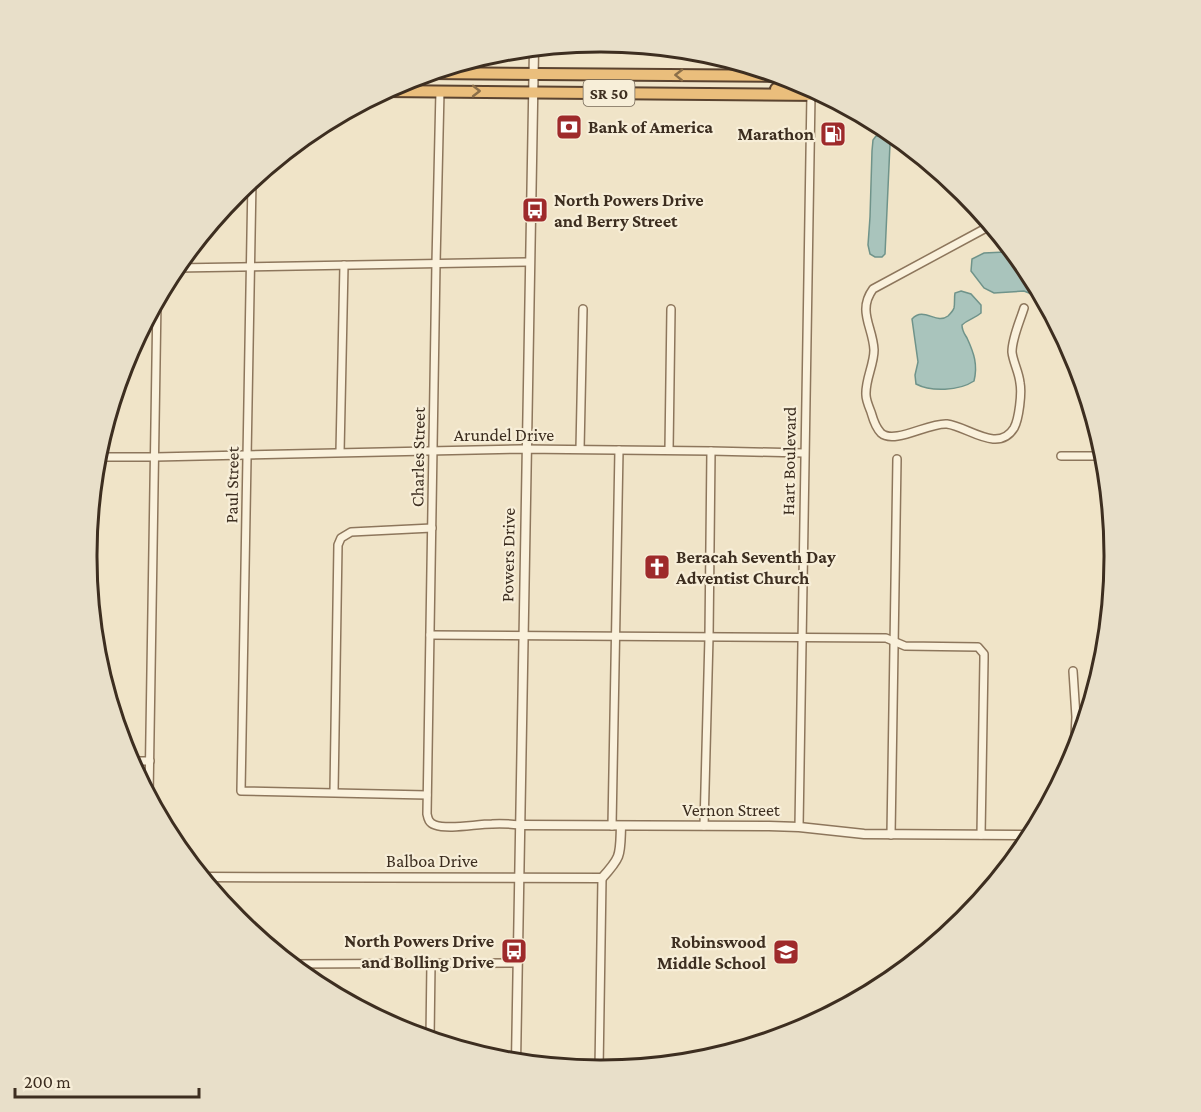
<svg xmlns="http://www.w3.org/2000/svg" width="1201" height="1112" font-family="'Crimson Pro',serif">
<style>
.water{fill:#a9c4bc;stroke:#6f938a;stroke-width:1.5}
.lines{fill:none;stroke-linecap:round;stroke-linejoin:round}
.minor-casing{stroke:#8d765c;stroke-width:10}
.tertiary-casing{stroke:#8d765c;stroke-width:11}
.trunk-casing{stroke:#5b4430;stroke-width:14}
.minor{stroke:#faf1dc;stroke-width:7}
.tertiary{stroke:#faf1dc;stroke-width:8}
.trunk{stroke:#eabe7c;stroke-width:10}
.oneway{stroke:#8b6f49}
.labels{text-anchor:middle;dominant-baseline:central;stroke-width:4.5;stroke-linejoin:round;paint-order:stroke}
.shield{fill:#f7eed8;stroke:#756857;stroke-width:1.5}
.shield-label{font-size:16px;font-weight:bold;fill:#3d2e20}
.poi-label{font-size:18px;font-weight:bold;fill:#3d2e20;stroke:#f7eed8;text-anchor:start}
.street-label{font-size:18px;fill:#3d2e20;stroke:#f7eed8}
.rim{fill:none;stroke:#3d2e20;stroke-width:3}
</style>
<rect width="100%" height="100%" fill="#f0e4c8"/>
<!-- water -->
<g class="water">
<path d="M876,136L884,137L890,144L885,254L882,257H875L870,254L868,245L870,217L872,151L873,140Z"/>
<path d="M1005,252L1015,255L1028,271L1047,306L1034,295L1024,291L994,293L984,288L971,271L972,259L984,253Z"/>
<path d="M961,291L971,294L981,305V313C974,319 968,319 962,325C962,331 964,333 967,338C974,353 978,365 974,381C959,391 931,392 916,384L915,375L918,362L912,319C924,306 936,325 948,316C950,314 953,311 954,308C955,304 954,298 955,293Z"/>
</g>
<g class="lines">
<defs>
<g id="minor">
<path d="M440,91L436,263L427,814C428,819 429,823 435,825C449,830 476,824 492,824C501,823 511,824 520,825"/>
<path d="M252,180L241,791L427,795"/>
<path d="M992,226L986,228L873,289C857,311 873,327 874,350C874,365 865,380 866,395C866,400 869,407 871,412C873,419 875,427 881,433C894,445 930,422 947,424C967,426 998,454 1014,428C1019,419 1022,393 1020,383C1019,372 1013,362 1012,352C1012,338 1020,321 1024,308"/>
<path d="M175,268L529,262"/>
<path d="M580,449L583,309"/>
<path d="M669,450L671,309"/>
<path d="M340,452L344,265"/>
<path d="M1061,456H1105"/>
<path d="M96,457H155L521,449L711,451L804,453"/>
<path d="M430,635L886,638L905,646L978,647L984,654V659L981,835"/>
<path d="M1073,671L1076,717L1074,755"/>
<path d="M130,761H150"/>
<path d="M334,792L338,545L341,538L351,532L432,528"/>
<path d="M149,796L157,300"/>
<path d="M612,826L619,450"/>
<path d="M704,826L709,637L711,451"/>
<path d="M799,827L811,94"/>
<path d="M891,835L897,459"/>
<path d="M291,964L518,963"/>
<path d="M430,1039L431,963"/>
<path d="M599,1070L602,878"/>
</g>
<g id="tertiary">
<path d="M520,825L769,826L799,827L864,834L1032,835"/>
<path d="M203,877L602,878C622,856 620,855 621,826"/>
<path d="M516,1062L534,49"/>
</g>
<g id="trunk">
<path d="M430,73L779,76"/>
<path d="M776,89L802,84"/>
<path d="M385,91L822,95"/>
</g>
</defs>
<!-- minor casing -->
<use href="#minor" class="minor-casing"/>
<!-- tertiary casing -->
<use href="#tertiary" class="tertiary-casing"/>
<!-- trunk casing -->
<use href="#trunk" class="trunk-casing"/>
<!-- minor -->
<use href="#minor" class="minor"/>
<!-- tertiary -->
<use href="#tertiary" class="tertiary"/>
<!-- trunk -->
<use href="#trunk" class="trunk"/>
</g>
<!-- one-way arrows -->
<defs><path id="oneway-chevron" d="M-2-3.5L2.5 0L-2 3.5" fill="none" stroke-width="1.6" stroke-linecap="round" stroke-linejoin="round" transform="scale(1.5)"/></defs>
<g class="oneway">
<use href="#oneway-chevron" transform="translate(679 75) rotate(-179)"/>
<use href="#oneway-chevron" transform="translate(476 91)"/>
</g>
<!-- icons -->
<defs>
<symbol id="bank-square" viewBox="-11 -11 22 22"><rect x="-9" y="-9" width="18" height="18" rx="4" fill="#9e2a2b" stroke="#f7eed8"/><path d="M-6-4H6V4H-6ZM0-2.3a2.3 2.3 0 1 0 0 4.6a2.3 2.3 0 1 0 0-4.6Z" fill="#fff"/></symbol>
<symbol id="fuel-square" viewBox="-11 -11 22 22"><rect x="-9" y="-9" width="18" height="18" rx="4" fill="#9e2a2b" stroke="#f7eed8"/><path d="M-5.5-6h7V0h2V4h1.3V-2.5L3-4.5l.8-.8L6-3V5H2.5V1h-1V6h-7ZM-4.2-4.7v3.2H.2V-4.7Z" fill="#fff"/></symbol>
<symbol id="bus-square" viewBox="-11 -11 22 22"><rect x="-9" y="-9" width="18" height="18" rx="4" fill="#9e2a2b" stroke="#f7eed8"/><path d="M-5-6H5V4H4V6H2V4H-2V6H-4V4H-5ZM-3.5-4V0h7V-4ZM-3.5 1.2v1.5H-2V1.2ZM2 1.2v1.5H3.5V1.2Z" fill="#fff"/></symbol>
<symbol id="church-square" viewBox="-11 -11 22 22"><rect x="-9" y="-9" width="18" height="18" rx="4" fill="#9e2a2b" stroke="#f7eed8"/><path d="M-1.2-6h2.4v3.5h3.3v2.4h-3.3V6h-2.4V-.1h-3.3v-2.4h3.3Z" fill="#fff"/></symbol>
<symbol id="school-square" viewBox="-11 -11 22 22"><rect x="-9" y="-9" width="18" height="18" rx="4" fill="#9e2a2b" stroke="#f7eed8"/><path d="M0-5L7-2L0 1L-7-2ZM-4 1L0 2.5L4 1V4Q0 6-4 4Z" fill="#fff"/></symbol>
</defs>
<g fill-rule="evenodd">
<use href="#bank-square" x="554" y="112" width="30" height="30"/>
<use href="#fuel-square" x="818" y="119" width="30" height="30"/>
<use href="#bus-square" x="520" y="195" width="30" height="30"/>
<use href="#church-square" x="642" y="552" width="30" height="30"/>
<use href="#bus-square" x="499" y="936" width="30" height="30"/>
<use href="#school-square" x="771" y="937" width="30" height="30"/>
</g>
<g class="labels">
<!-- shield labels -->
<rect class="shield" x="583.5" y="80" width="51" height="26" rx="4.5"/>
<g class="shield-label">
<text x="609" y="93">SR 50</text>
</g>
<!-- poi labels -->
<g class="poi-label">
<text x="588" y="127">Bank of America</text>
<text x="814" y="134" text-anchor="end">Marathon</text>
<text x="554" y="200">North Powers Drive<tspan x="554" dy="21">and Berry Street</tspan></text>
<text x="676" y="557">Beracah Seventh Day<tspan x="676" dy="21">Adventist Church</tspan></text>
<text x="494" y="941" text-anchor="end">North Powers Drive<tspan x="494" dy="21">and Bolling Drive</tspan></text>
<text x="766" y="942" text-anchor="end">Robinswood<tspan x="766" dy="21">Middle School</tspan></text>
</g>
<!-- street labels -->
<g class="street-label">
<text x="504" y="435">Arundel Drive</text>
<text transform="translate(418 457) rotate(-89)">Charles Street</text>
<text transform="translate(789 461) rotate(-89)">Hart Boulevard</text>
<text transform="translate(232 485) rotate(-89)">Paul Street</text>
<text transform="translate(508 555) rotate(-89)">Powers Drive</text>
<text x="731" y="810">Vernon Street</text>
<text x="432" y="861">Balboa Drive</text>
</g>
</g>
<!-- crop -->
<path d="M0 0H1201V1112H0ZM600 52H601A503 503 0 0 1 1104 555V557A503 503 0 0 1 601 1060H600A503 503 0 0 1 97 557V555A503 503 0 0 1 600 52Z" fill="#e8dfc9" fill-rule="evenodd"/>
<path class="rim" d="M600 52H601A503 503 0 0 1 1104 555V557A503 503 0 0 1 601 1060H600A503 503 0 0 1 97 557V555A503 503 0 0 1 600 52Z"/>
<!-- scale -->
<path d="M15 1088v9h184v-9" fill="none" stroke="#3d2e20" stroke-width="3"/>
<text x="24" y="1088" font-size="18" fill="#3d2e20" stroke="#f7eed8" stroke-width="4.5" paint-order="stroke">200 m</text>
</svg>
